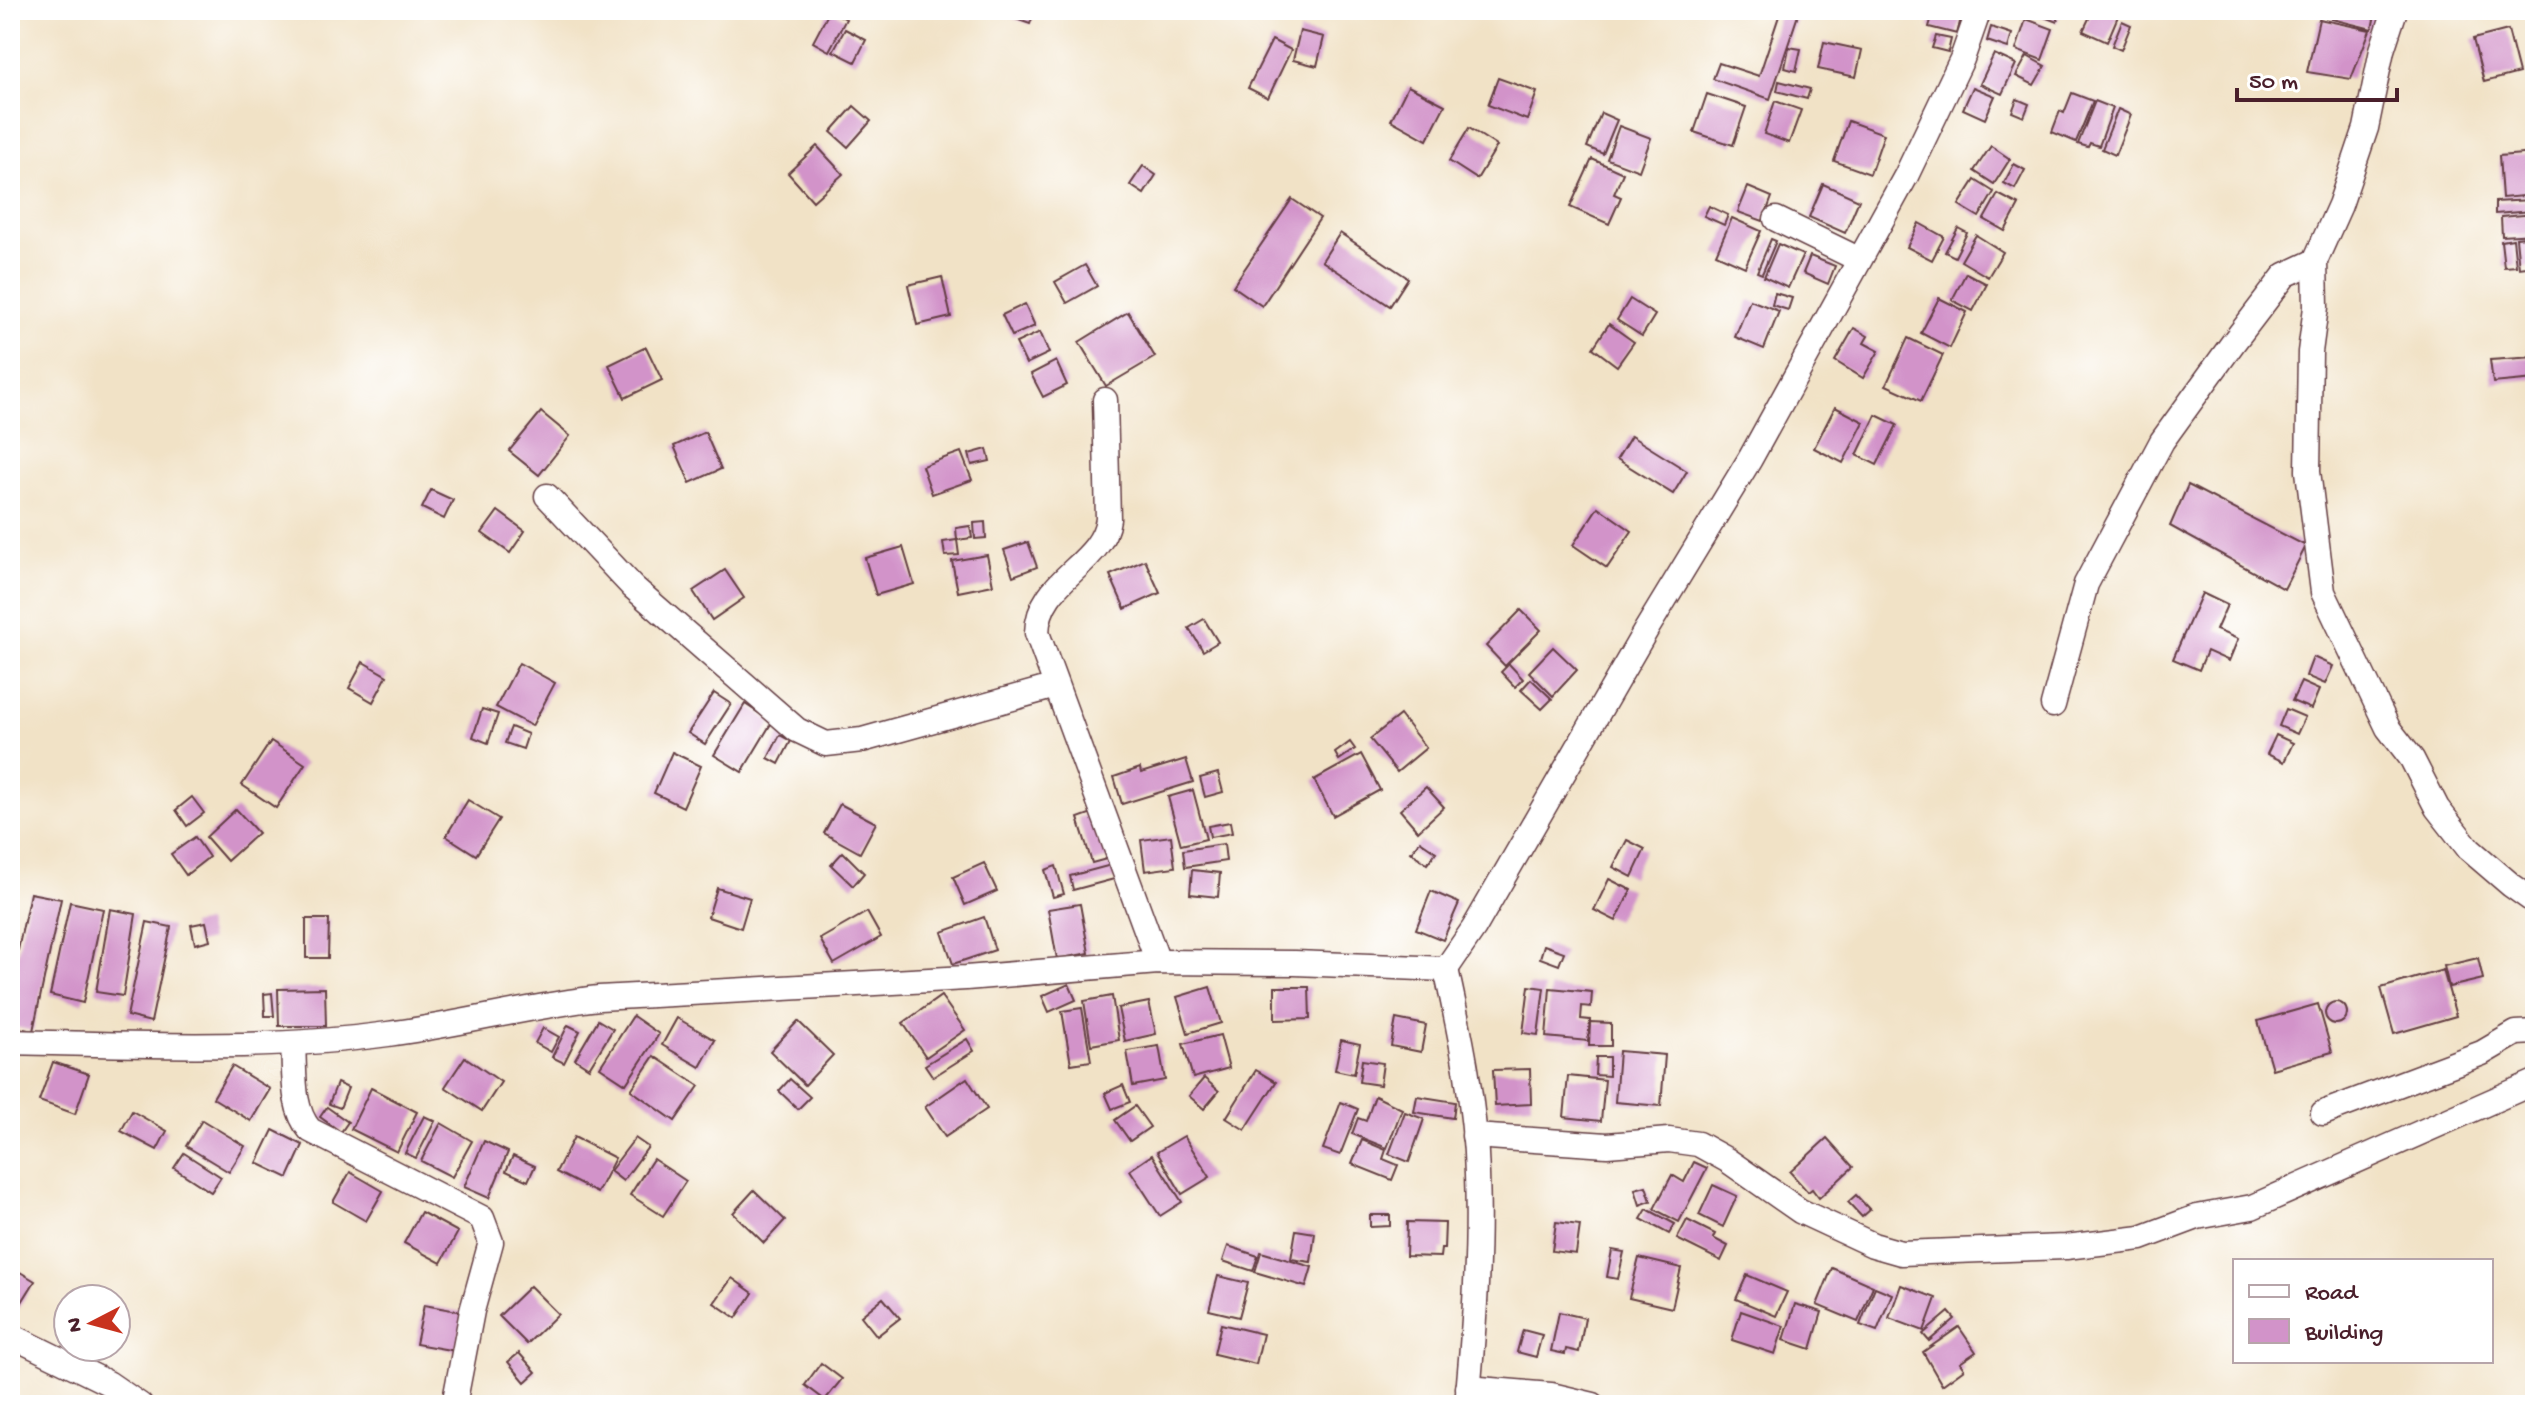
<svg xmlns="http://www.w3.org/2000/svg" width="2545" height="1415" font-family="'Gochi Hand',sans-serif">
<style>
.building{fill:#d293c9}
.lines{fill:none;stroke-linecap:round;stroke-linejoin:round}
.minor-casing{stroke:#633c42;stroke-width:27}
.minor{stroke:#fff;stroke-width:24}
</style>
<rect width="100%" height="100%" fill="#fff"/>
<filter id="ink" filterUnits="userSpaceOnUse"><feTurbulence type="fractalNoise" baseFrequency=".0125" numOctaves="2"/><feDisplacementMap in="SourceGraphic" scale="16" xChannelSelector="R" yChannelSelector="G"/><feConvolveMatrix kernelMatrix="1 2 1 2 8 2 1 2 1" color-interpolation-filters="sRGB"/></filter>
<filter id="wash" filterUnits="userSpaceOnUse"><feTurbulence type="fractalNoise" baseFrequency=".006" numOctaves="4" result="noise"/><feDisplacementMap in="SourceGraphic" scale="32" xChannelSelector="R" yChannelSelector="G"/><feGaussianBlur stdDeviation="1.8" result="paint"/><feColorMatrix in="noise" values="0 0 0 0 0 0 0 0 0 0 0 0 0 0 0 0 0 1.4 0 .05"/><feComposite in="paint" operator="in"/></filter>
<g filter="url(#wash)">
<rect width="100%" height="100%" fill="#f1e2c6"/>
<g id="blocks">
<!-- building -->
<g class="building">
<path d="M830,10L846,19L829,51L813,42Z"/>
<path d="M997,10H1035L1030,24L996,12Z"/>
<path d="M1781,10L1798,15L1770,99L1713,79L1719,63L1759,76Z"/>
<path d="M1934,10H1963L1957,34L1929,27Z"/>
<path d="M2026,10H2062L2057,22Z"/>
<path d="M2093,10H2103L2118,16L2107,42L2083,31Z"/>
<path d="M2334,10H2376L2372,29L2332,19Z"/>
<path d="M2026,19L2053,29L2042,60L2016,50Z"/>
<path d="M2319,19L2370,30L2351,79L2307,72Z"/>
<path d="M2122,21L2131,25L2121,50L2112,46Z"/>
<path d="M1991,27L2012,34L2008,48L1987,41Z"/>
<path d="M845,29L866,40L855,62L833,51Z"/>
<path d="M2508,30L2519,73L2484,82L2473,39Z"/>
<path d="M1300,31L1324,37L1317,66L1293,60Z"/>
<path d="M1936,36L1951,39L1948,52L1932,48Z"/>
<path d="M1272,40L1291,50L1268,98L1248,88Z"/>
<path d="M1824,42L1862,50L1856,77L1818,69Z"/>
<path d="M1789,47L1801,49L1796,71L1785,68Z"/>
<path d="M1994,54L2016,64L2002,94L1980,84Z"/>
<path d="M2027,56L2045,66L2034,85L2016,76Z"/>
<path d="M1498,78L1537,92L1527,120L1488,105Z"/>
<path d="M1779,81L1810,89L1807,99L1777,91Z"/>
<path d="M1408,86L1445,105L1427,140L1391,120Z"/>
<path d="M1973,87L1995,96L1985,119L1963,109Z"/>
<path d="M2072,93L2093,101L2076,142L2052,132L2060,111L2064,113Z"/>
<path d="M1707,94L1746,107L1733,145L1694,132Z"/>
<path d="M2017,99L2029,104L2024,117L2012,112Z"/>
<path d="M1775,101L1801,110L1789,143L1764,134Z"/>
<path d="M2095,101L2113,108L2099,146L2090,143L2088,147L2078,144Z"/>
<path d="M854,106L871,121L848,147L831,132Z"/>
<path d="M2118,109L2131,115L2115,155L2102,149Z"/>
<path d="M1601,113L1617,120L1603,154L1587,147Z"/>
<path d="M1848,121L1884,134L1870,174L1834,161Z"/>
<path d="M1619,126L1651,138L1639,171L1607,159Z"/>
<path d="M1469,128L1497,146L1477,179L1449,161Z"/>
<path d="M817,146L843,174L813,201L788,173Z"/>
<path d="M1991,146L2010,159L1994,184L1974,171Z"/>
<path d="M2535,153V195L2502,198L2499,156Z"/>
<path d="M1592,159L1623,173L1614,194L1621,197L1609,224L1570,207Z"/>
<path d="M2014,164L2025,170L2015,189L2004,183Z"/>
<path d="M1143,166L1156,175L1144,194L1130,185Z"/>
<path d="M1975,180L1994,192L1979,217L1959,205Z"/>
<path d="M1823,184L1859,200L1845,233L1809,217Z"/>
<path d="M1748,187L1772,197L1763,221L1738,212Z"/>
<path d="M1998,194L2019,205L2005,231L1984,219Z"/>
<path d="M1292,199L1320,218L1262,306L1233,286Z"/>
<path d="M2531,200L2532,211L2495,214V202Z"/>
<path d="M1709,206L1728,215L1724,225L1704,216Z"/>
<path d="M2535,214V234L2502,236L2501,217Z"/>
<path d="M1732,218L1761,231L1745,267L1716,254Z"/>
<path d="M1919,223L1944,237L1932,260L1907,247Z"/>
<path d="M1958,228L1967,233L1955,257L1945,252Z"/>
<path d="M1340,233L1408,278L1390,306L1322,261Z"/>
<path d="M1976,235L2003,252L1988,277L1961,261Z"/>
<path d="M2535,236V266L2519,268L2516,238Z"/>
<path d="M1771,239L1776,241L1762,274L1757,272Z"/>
<path d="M2513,239L2516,266L2504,267L2501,241Z"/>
<path d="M1778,244L1803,255L1788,288L1764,277Z"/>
<path d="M1810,256L1835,266L1828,284L1803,273Z"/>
<path d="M1085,265L1097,286L1067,303L1055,282Z"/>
<path d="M1966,273L1987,284L1973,311L1952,300Z"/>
<path d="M942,277L951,317L917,325L908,285Z"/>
<path d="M1775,293L1792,298L1788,310L1772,305Z"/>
<path d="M1939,298L1967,312L1950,348L1921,333Z"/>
<path d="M1630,299L1655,315L1642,336L1617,320Z"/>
<path d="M1750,300L1779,311L1764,349L1735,337Z"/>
<path d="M1025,304L1035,326L1012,336L1002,315Z"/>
<path d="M1128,312L1155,357L1106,386L1079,342Z"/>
<path d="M1609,324L1634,342L1617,366L1593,348Z"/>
<path d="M1854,328L1868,336L1864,343L1879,351L1863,378L1835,361Z"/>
<path d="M1040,332L1049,353L1026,364L1016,343Z"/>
<path d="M1908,338L1943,355L1921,401L1886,385Z"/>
<path d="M646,347L662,380L625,398L609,365Z"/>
<path d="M2535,357V379L2493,383L2490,360Z"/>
<path d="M1056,361L1067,385L1043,397L1031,374Z"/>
<path d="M1835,407L1864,422L1843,463L1814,448Z"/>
<path d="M541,412L570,436L539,475L509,451Z"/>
<path d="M1876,415L1897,425L1877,465L1857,455Z"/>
<path d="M705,432L721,469L690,483L674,446Z"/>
<path d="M1631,436L1687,471L1673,494L1617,459Z"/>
<path d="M987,449L990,461L972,465L969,454Z"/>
<path d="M961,452L972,480L932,494L922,466Z"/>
<path d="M2188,485L2306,546L2284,589L2170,526Z"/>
<path d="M431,490L453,500L444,519L422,508Z"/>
<path d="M1598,507L1632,531L1607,568L1573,545Z"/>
<path d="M498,511L525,531L510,553L482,533Z"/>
<path d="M985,522L986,538L975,539L974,523Z"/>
<path d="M970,526L972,538L957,540L956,528Z"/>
<path d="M957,540L959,555L945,556L943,542Z"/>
<path d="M1028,542L1037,567L1013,576L1004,550Z"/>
<path d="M903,547L914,584L876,595L865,558Z"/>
<path d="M987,555L993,585L958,592L952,561Z"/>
<path d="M1145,560L1160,593L1125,609L1110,575Z"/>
<path d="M725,570L744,598L712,620L693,591Z"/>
<path d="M2202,593L2227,605L2216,630L2238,639L2229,661L2207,651L2199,670L2173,659Z"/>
<path d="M1521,610L1541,630L1505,666L1486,646Z"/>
<path d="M1204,619L1218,642L1203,651L1189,628Z"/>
<path d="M1553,647L1577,670L1553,696L1529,672Z"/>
<path d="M2313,657L2333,666L2325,684L2306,676Z"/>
<path d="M363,662L387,676L373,702L349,688Z"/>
<path d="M519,663L555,683L532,726L496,707Z"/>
<path d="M1509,664L1523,679L1515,687L1501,672Z"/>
<path d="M1531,679L1552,699L1542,709L1521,690Z"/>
<path d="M2301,682L2319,690L2311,709L2292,701Z"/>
<path d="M714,693L731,704L705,744L688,733Z"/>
<path d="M745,704L772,722L742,772L714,755Z"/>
<path d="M482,709L498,714L488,743L473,737Z"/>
<path d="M2286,709L2305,717L2297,734L2279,726Z"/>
<path d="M1400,715L1426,748L1397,772L1370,739Z"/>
<path d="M511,727L528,734L523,749L505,743Z"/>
<path d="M780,735L791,741L779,764L768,758Z"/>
<path d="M2276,735L2293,743L2284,762L2267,754Z"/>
<path d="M271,741L305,764L276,808L242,785Z"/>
<path d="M1350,742L1355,749L1339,760L1335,753Z"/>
<path d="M672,752L701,766L683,807L654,793Z"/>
<path d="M1361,754L1380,790L1333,816L1314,780Z"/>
<path d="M1186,759L1193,782L1122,804L1114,777L1140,768L1141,773Z"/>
<path d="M1218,773L1223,792L1205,797L1200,778Z"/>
<path d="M1426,787L1444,807L1418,831L1400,810Z"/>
<path d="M1193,790L1206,839L1181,845L1168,797Z"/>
<path d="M192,797L204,813L187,826L176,810Z"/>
<path d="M468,800L499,819L476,855L446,836Z"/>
<path d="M840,804L876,823L860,853L824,833Z"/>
<path d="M236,809L258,833L227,861L206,837Z"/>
<path d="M1095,812L1110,858L1092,863L1078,818Z"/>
<path d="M1230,822L1232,833L1210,837L1208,826Z"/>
<path d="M1171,836L1175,867L1145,871L1141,840Z"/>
<path d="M195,837L209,857L186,875L171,854Z"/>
<path d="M1627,840L1645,849L1632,877L1613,867Z"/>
<path d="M1420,841L1436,852L1427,864L1411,852Z"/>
<path d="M1224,844L1226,861L1185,867L1183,850Z"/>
<path d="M843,852L864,873L853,886L831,865Z"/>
<path d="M984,863L997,891L965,905L953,877Z"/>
<path d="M1115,864L1118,878L1073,890L1070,876Z"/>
<path d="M1056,866L1064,894L1053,897L1045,870Z"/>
<path d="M1192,870L1220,873L1218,897L1190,894Z"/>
<path d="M1609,879L1631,890L1616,921L1594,910Z"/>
<path d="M717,888L750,898L741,928L708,917Z"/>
<path d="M1431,891L1459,903L1443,940L1416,929Z"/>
<path d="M30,893L61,899L33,1031L10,1026V988Z"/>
<path d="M70,902L103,909L83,1003L50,995Z"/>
<path d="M1080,904L1089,953L1057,959L1048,909Z"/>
<path d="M110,909L136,914L123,996L96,992Z"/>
<path d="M867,912L881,937L834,964L820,939Z"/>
<path d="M984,917L995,950L953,964L942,932Z"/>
<path d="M306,919H329L328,958H306Z"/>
<path d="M147,922L171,927L151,1022L127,1016Z"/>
<path d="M206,922L210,940L195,944L191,925Z"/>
<path d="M1544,945L1564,952L1559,965L1540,958Z"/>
<path d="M2478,958L2483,979L2449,987L2444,966Z"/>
<path d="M2443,970L2456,1016L2394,1034L2381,988Z"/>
<path d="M1069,984L1076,1000L1049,1012L1042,996Z"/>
<path d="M1529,986L1544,988L1538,1035L1523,1033Z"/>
<path d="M1210,987L1221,1023L1188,1033L1177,997Z"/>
<path d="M1275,987H1309L1310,1019L1275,1020Z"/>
<path d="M325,988L326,1026H279L278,989Z"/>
<path d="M1550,988L1592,992L1591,1007L1582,1006L1581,1019L1590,1020L1588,1041L1546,1037Z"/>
<path d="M272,993L274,1016H265L264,994Z"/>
<path d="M941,996L965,1030L926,1057L903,1023Z"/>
<path d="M1112,996L1119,1040L1091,1045L1084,1001Z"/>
<circle cx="2336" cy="1013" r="11"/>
<path d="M1149,1002L1156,1034L1125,1041L1118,1008Z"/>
<path d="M2318,1004L2332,1052L2272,1069L2258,1021Z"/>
<path d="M1082,1008L1091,1061L1071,1064L1062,1011Z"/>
<path d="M633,1016L659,1034L626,1084L600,1067Z"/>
<path d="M677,1018L715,1040L700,1067L662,1045Z"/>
<path d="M1396,1019L1426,1025L1421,1052L1391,1046Z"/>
<path d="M598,1020L613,1029L589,1068L575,1059Z"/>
<path d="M798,1021L833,1055L805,1085L770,1051Z"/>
<path d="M1590,1022L1611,1023V1046H1589Z"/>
<path d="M568,1025L580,1031L564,1063L552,1057Z"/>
<path d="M543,1028L559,1037L551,1052L535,1043Z"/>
<path d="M1220,1035L1229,1068L1193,1078L1183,1044Z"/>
<path d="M967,1039L974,1051L933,1077L925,1065Z"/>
<path d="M1341,1040L1360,1044L1354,1074L1335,1070Z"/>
<path d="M1159,1046L1165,1080L1133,1086L1127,1051Z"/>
<path d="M1619,1051L1665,1055L1661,1106L1615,1102Z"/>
<path d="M654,1056L699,1086L675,1121L631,1090Z"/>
<path d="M465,1057L501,1082L482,1111L445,1087Z"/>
<path d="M1596,1057H1609V1076L1595,1075Z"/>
<path d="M1362,1060L1383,1063L1380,1085L1359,1082Z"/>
<path d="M53,1062L89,1074L75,1114L39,1101Z"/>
<path d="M232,1066L270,1089L251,1121L213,1098Z"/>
<path d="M1530,1069L1531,1104L1495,1106L1493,1070Z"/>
<path d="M1256,1070L1276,1082L1245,1130L1226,1118Z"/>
<path d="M1568,1076L1605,1080L1601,1121L1564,1117Z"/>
<path d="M967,1078L987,1109L945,1137L925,1107Z"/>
<path d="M1204,1078L1219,1091L1204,1109L1189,1096Z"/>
<path d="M790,1079L810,1097L798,1109L779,1091Z"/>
<path d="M337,1083L348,1088L340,1108L329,1104Z"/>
<path d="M1123,1085L1130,1102L1112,1109L1105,1093Z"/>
<path d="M371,1088L417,1112L397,1152L351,1129Z"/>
<path d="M1375,1096L1402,1109L1387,1148L1352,1134L1358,1118L1366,1121Z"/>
<path d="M1417,1096L1455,1102L1453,1118L1414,1112Z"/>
<path d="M1341,1102L1358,1109L1340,1155L1323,1149Z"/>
<path d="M1135,1106L1150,1127L1130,1141L1115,1120Z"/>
<path d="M327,1107L348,1122L341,1132L320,1117Z"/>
<path d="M132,1111L167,1131L157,1150L121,1131Z"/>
<path d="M1405,1112L1424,1119L1409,1162L1389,1154Z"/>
<path d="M424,1116L435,1121L416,1158L405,1153Z"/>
<path d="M202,1120L245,1146L229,1172L186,1146Z"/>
<path d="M441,1123L472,1141L452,1177L421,1161Z"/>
<path d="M273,1130L303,1145L288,1178L257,1163Z"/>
<path d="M1184,1136L1210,1177L1182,1194L1157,1152Z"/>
<path d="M574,1137L615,1158L597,1193L556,1172Z"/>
<path d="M635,1138L648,1147L623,1181L610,1171Z"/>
<path d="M1827,1138L1853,1167L1819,1198L1812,1189L1808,1192L1790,1172Z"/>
<path d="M1362,1140L1386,1150L1383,1159L1398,1165L1392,1180L1352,1164Z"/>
<path d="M484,1141L508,1152L489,1198L464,1187Z"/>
<path d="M184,1153L221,1177L211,1192L174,1168Z"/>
<path d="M1152,1155L1182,1202L1160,1216L1130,1170Z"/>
<path d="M513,1156L535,1166L528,1181L506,1171Z"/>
<path d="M653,1159L686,1181L663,1216L630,1195Z"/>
<path d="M1694,1162L1707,1168L1679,1222L1654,1209L1672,1175L1684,1182Z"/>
<path d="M350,1172L383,1191L366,1221L333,1202Z"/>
<path d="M1713,1185L1737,1196L1723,1227L1699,1215Z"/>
<path d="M1646,1186L1651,1201L1640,1205L1635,1189Z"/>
<path d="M754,1190L785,1220L764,1243L733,1213Z"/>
<path d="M1856,1195L1870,1210L1862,1217L1848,1202Z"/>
<path d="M1647,1209L1675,1224L1669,1234L1641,1219Z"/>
<path d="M421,1212L458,1232L441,1263L404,1243Z"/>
<path d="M1370,1215H1390V1226L1370,1227Z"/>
<path d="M1687,1220L1715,1234L1713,1238L1728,1246L1721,1261L1677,1239Z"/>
<path d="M1407,1222L1445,1223L1444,1249H1441L1440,1257L1406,1256Z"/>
<path d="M1556,1222L1580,1225L1576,1254L1552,1251Z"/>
<path d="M1296,1230L1315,1233L1311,1262L1291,1259Z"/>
<path d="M1228,1246L1258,1256L1253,1271L1223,1261Z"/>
<path d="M1612,1250L1624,1252L1618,1279L1607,1277Z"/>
<path d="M1261,1252L1312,1267L1306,1287L1255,1272Z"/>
<path d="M1639,1258L1681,1268L1672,1308L1629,1298Z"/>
<path d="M10,1266L35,1281L12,1318L10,1317Z"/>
<path d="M1832,1268L1873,1286L1858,1322L1817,1305Z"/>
<path d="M1747,1275L1787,1292L1776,1316L1736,1299Z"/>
<path d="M1218,1276L1248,1283L1239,1317L1209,1310Z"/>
<path d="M732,1278L753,1293L736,1318L714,1303Z"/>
<path d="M1901,1285L1936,1298L1924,1331L1889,1318Z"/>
<path d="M530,1286L558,1314L527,1344L499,1316Z"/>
<path d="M1875,1287L1892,1294L1877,1331L1860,1325Z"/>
<path d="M883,1298L900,1318L877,1336L861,1316Z"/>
<path d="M1795,1304L1822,1312L1811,1349L1784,1340Z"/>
<path d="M424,1305L463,1312L456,1351L416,1344Z"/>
<path d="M1741,1311L1784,1326L1775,1354L1732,1340Z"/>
<path d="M1559,1312L1585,1318L1579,1352L1566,1349L1565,1354L1551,1351Z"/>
<path d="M1949,1312L1955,1319L1929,1341L1923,1334Z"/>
<path d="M1221,1324L1263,1334L1256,1364L1214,1354Z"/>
<path d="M1959,1327L1976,1352L1960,1363L1964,1369L1942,1385L1923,1352Z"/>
<path d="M1523,1330L1542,1335L1536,1357L1517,1352Z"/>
<path d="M519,1353L536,1372L525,1382L508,1362Z"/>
<path d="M821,1363L842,1379L825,1400L805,1385Z"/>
</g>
</g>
</g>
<g filter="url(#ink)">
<use href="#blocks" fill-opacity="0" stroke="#633c42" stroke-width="2"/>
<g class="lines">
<defs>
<g id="minor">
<path d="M2395,10L2382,50L2366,128L2340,205L2315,261L2316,307L2310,352L2308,471L2323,592L2388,728L2412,759L2437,808L2469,849L2511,885L2535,902"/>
<path d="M1776,219L1858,259"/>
<path d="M1105,400L1108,519C1102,566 1038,578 1037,633L1158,962"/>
<path d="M547,496L633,587L797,730L826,744L862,740L1056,686"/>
<path d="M2053,705L2086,584L2162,441L2233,343L2285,275L2315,261"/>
<path d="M1446,969C1461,1037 1475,1105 1477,1174C1480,1251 1474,1328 1467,1405"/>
<path d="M10,1042C135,1045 264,1051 388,1034C459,1025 528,1006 599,998L966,978L1158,962L1295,963L1446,969L1474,928L1646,630L1750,459L1906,176L1962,59L1979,10"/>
<path d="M293,1044C295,1073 291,1108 310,1130L482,1218L491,1242L472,1311L454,1405"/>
<path d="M2323,1113L2482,1053L2516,1033L2535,1032"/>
<path d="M1474,1136L1607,1145L1669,1140L1698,1144L1727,1160L1800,1211L1873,1245L1901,1253L2066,1247L2141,1238L2197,1217L2252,1207L2535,1082"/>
<path d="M10,1335L108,1383L140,1405"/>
<path d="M1468,1388L1551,1395L1593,1405"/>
</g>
</defs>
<!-- minor casing -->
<use href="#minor" class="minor-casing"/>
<!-- minor -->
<use href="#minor" class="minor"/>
</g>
</g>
<!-- margin -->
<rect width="2545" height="1415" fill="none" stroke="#fff" stroke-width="40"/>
<!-- legend -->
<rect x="2233" y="1259" width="260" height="104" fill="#ffffff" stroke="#b7a5aa" stroke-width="2"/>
<rect x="2249" y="1285" width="40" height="12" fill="#ffffff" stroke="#b7a5aa" stroke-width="2"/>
<text x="2305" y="1299" font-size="24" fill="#4a1f2b">Road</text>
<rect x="2249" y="1319" width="40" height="24" fill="#d293c9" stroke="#b7a5aa" stroke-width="2"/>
<text x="2305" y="1339" font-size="24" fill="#4a1f2b">Building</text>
<!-- north arrow -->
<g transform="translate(92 1323) rotate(264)"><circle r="38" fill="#ffffff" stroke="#b7a5aa" stroke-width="2"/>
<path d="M0-6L14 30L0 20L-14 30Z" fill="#c8321e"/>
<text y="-12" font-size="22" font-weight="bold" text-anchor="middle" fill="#4a1f2b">N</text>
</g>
<!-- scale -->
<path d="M2237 88v12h160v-12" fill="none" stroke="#4a1f2b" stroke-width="4"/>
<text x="2249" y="88" font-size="24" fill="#4a1f2b" stroke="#ffffff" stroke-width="6" paint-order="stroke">50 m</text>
</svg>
